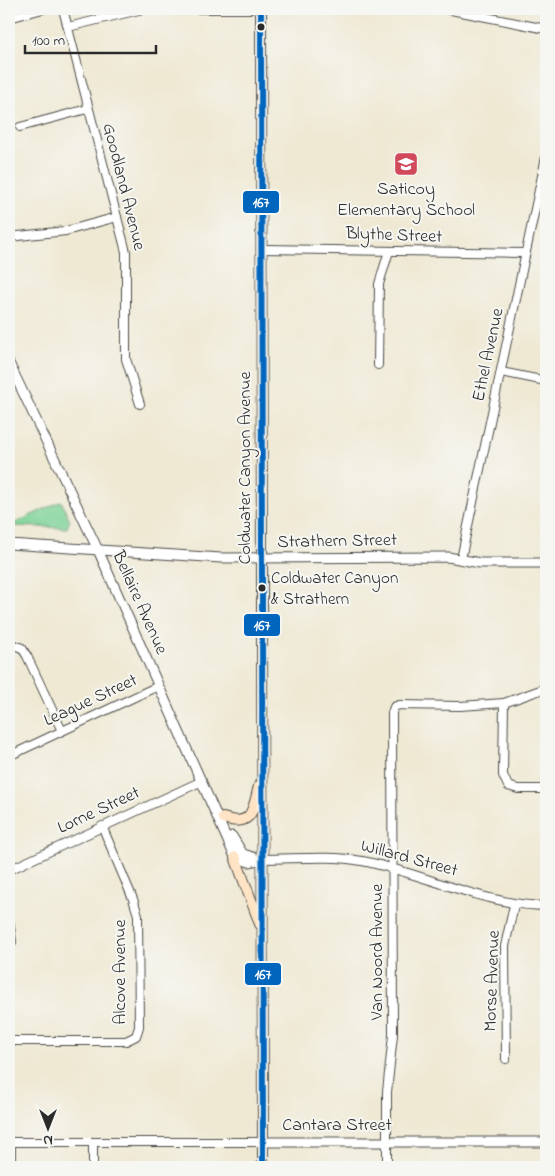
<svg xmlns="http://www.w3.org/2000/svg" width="555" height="1176" font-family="'Indie Flower',sans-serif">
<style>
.green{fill:#7bd195;stroke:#537e60}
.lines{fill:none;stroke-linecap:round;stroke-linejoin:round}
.minor-casing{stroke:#484844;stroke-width:10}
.tertiary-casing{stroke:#484844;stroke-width:11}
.secondary-casing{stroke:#484844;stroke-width:12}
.minor{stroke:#fff;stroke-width:8}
.tertiary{stroke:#fff;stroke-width:9}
.secondary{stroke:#fee4c5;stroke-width:10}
.bus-1-casing{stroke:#f6f6f2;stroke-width:10}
.bus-1{stroke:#0065bd;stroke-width:6}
.bus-dot{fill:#2b2b2b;stroke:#f6f6f2;stroke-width:2}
.labels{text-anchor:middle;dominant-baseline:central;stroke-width:4;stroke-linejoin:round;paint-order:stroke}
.bus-label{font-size:17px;fill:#2b2b2b;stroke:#f6f6f2;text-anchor:start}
.street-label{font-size:18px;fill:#2b2b2b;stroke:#f6f6f2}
.poi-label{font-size:18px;fill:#2b2b2b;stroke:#f6f6f2}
.line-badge{stroke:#f6f6f2;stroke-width:2}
.badge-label{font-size:14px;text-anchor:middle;font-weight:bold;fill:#fff}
</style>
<rect width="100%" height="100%" fill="#f6f6f2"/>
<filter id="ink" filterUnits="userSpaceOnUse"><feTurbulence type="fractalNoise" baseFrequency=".02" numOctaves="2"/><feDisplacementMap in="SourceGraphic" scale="10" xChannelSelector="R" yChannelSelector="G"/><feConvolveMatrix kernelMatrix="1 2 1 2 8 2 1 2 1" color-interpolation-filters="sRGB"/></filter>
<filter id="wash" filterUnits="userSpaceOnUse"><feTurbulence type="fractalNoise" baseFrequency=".0096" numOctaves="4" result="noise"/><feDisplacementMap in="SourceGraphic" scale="20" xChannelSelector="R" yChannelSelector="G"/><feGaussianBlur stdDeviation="1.12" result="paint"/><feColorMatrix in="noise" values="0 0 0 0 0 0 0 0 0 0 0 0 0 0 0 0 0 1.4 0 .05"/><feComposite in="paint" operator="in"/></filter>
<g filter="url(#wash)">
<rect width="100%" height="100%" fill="#efe9d4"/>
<!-- green -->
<path class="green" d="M61,501L70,520L67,528L9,526Z"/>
</g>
<g filter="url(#ink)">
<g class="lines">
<defs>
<g id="minor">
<path d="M63,9L126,252V359L140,404"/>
<path d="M446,9L546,29"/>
<path d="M9,18L43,9"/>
<path d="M68,27L143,9H251"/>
<path d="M20,127L87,109"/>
<path d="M9,237L66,231L117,217"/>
<path d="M262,249L526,253"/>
<path d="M378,365L379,284L389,251"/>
<path d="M501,372L546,381"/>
<path d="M461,559L546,157"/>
<path d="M9,643L22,648L27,656L62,731"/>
<path d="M504,703L503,775L508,786L518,789H546"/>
<path d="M9,756L158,686"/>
<path d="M263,859C295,859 330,855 362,861C424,873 482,905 546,906"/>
<path d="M9,870L202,781"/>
<path d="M9,920L12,942"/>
<path d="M9,1041H126L136,1036L139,1027L138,915L133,899L102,826"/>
<path d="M506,1059L505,946L514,905"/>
<path d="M9,1142H263"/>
<path d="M11,1167V1142"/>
<path d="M93,1167V1142"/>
<path d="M387,1167V1092L393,1035L392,713L394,707L399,705L460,706L504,703L546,688"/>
</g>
<g id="tertiary">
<path d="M9,363L98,550L235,857L249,862L263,859"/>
<path d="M9,544L221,558L448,557L480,563H546"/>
<path d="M232,836L243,854L253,857"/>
<path d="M263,1142H546"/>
</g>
<g id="secondary">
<path d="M261,9L263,1167"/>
<path d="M223,818C253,828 253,809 259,786"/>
<path d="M235,857L260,924"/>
</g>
</defs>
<!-- minor casing -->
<use href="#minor" class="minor-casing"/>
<!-- tertiary casing -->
<use href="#tertiary" class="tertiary-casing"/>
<!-- secondary casing -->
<use href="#secondary" class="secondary-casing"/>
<!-- minor -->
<use href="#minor" class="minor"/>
<!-- tertiary -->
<use href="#tertiary" class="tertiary"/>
<!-- secondary -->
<use href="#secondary" class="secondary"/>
<defs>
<path id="bus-1" d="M261,9L263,1167"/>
</defs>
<!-- bus-1 casing -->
<use href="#bus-1" class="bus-1-casing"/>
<!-- bus-1 -->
<use href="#bus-1" class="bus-1"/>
</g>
</g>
<!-- icons -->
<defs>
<symbol id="school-square" viewBox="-11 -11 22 22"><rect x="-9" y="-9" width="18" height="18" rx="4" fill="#d1495b" stroke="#f6f6f2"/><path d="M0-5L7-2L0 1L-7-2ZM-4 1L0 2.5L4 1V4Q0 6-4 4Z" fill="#fff"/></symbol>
</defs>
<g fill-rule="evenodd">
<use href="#school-square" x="392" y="150" width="28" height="28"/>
</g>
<!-- markers -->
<g class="bus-dot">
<circle cx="261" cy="27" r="4.5"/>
<circle cx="262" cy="588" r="4.5"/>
</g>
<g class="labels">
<!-- bus labels -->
<g class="bus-label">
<text x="271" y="578">Coldwater Canyon<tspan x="271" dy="21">&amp; Strathern</tspan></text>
</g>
<!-- street labels -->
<g class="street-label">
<text transform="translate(123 187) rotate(76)">Goodland Avenue</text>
<text transform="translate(394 236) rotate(2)">Blythe Street</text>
<text transform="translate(489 355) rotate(-78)">Ethel Avenue</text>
<text transform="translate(246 468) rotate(-90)">Coldwater Canyon Avenue</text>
<text transform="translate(337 542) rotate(-1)">Strathern Street</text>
<text transform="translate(139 603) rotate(66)">Bellaire Avenue</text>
<text transform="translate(91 701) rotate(-25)">League Street</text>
<text transform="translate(99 811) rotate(-25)">Lorne Street</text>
<text transform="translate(409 859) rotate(15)">Willard Street</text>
<text transform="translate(378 952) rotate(-90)">Van Noord Avenue</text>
<text transform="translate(121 972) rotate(-90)">Alcove Avenue</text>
<text transform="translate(493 981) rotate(-88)">Morse Avenue</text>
<text x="337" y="1126">Cantara Street</text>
</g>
<!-- poi labels -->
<g class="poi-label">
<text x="406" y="190">Saticoy<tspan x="406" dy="21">Elementary School</tspan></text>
</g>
</g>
<g class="line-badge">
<rect x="242" y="190" width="38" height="24" rx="5" fill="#0065bd"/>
<rect x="243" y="613" width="38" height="24" rx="5" fill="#0065bd"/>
<rect x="244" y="962" width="38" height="24" rx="5" fill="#0065bd"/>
</g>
<g class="badge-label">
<text x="261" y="207">167</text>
<text x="262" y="630">167</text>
<text x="263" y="979">167</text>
</g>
<!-- margin -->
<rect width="555" height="1176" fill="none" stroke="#f6f6f2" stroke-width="30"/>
<!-- north arrow -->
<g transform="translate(48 1128) rotate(180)" stroke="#f6f6f2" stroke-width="4" paint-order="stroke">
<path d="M0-4L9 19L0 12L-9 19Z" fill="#2b2b2b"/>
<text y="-8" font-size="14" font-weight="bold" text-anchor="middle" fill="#2b2b2b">N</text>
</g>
<!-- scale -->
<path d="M25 45v8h131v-8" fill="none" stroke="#2b2b2b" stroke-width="2.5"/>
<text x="32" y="45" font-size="15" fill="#2b2b2b" stroke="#f6f6f2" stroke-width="4" paint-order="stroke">100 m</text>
</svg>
